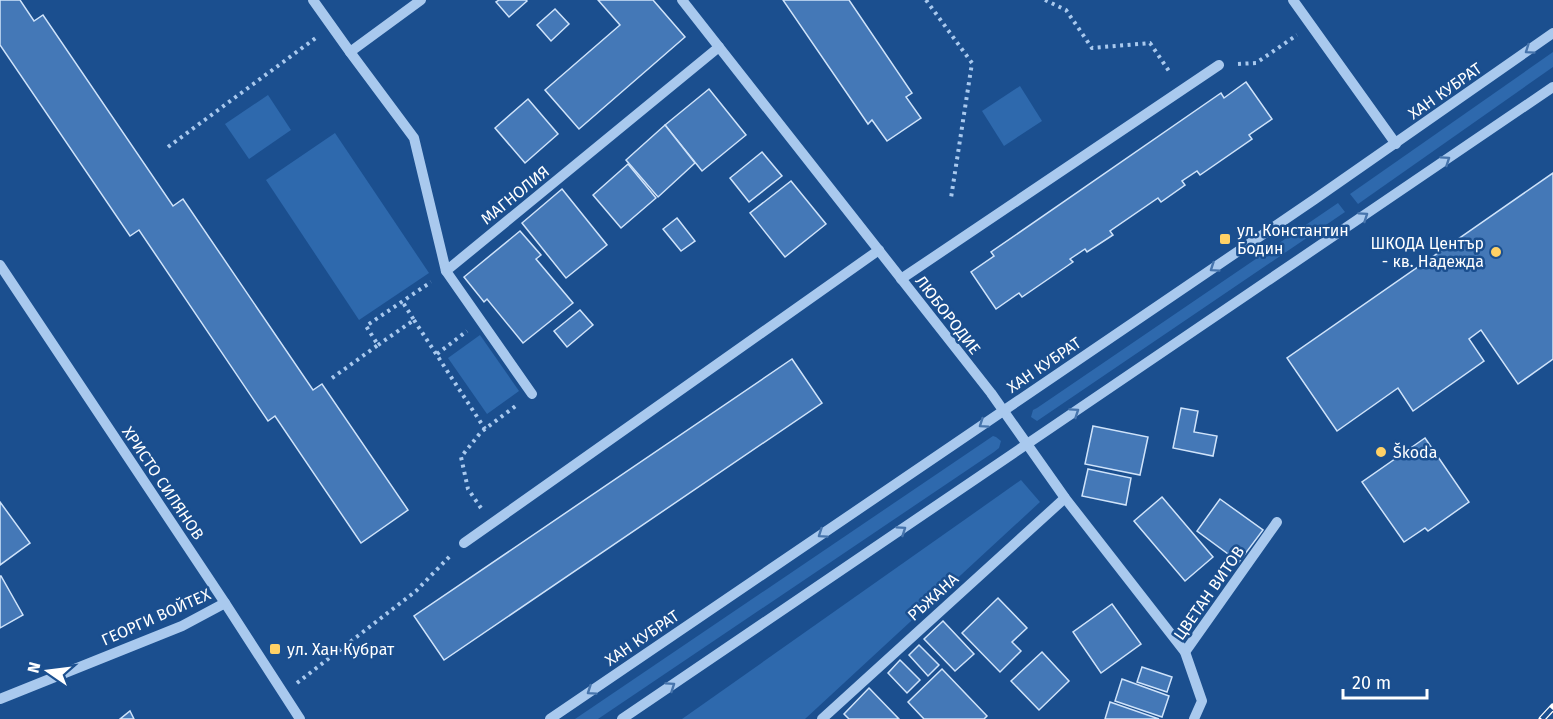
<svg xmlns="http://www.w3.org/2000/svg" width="1553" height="719" font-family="'Fira Sans',sans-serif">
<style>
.green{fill:#2e69ad}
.building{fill:#4478b7;stroke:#cfe3fa;stroke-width:1.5}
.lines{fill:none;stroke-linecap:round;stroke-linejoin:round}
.path{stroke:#a9c9ee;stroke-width:4;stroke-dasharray:3 4.5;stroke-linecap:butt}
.minor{stroke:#a9c9ee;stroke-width:10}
.rail-casing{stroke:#fff;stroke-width:7}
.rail{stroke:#1b4f8f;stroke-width:4.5;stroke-dasharray:14;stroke-linecap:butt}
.oneway{stroke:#4674ac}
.poi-dot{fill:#ffd166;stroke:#1b4f8f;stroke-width:2}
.labels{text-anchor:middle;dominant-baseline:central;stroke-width:5;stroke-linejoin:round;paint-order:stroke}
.street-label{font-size:16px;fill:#fff;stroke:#1b4f8f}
.poi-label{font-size:16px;fill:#fff;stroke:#1b4f8f;text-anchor:start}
</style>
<rect width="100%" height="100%" fill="#1b4f8f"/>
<!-- green -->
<g class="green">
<path d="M1553,52V67L1358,204L1350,194Z"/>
<path d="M1020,86L1042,121L1004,146L982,111Z"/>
<path d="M268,95L291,130L249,159L225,124Z"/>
<path d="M335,133L429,273L359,320L266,180Z"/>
<path d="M1338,203L1345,212L1037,421L1031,417L1033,410L1037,408Z"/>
<path d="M480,335L519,391L487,414L448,358Z"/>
<path d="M993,436L996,437L1001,441L999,448L994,452L598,719H575Z"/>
<path d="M1021,480L1040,502L805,719H682Z"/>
</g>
<!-- building -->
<g class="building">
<path d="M0,0H20L34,21L43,15L173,206L183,199L313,390L322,384L408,510L361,543L275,416L268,421L139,230L130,236L0,45Z"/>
<path d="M499,0H526L527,1L509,17L496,2Z"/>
<path d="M598,0H653L685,37L579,129L545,90L620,25Z"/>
<path d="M783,0H849L912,93L906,97L921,118L887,141L872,120L868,124Z"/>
<path d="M555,9L569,24L551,41L537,25Z"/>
<path d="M1246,82L1272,119L1249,135L1252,139L1200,175L1197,171L1182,181L1185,185L1161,202L1158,198L1110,231L1113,235L1087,252L1085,249L1070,259L1073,262L1022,297L1019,293L996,309L971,272L994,256L991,252L1221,93L1224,98Z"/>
<path d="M709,89L746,135L702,171L665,125Z"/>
<path d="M528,99L558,134L525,163L495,128Z"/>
<path d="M665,125L695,163L658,197L626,160Z"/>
<path d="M762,152L782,176L749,202L730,178Z"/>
<path d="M628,164L656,198L621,228L593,195Z"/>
<path d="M1553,173V359L1518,384L1481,330L1469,339L1484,361L1413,411L1398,388L1337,431L1287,358Z"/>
<path d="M791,181L826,224L785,257L750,213Z"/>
<path d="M562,189L607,245L566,278L522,223Z"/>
<path d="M677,218L695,241L681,251L663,229Z"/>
<path d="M520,231L541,255L536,259L573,303L523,343L487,299L484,302L464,277Z"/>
<path d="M580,310L593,325L567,347L554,331Z"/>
<path d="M792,359L822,403L444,660L414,616Z"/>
<path d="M1181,408L1198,411L1194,432L1217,436L1213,456L1173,448Z"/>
<path d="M1093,426L1148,437L1140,475L1085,464Z"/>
<path d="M1425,438L1469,502L1428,531L1425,528L1404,542L1362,482Z"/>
<path d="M1088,469L1131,478L1126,505L1082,496Z"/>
<path d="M1162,497L1213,557L1185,581L1134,521Z"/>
<path d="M1220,499L1263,530L1239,562L1197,531Z"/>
<path d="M0,502L30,543L0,565Z"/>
<path d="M0,576H1L23,615L0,628Z"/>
<path d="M998,598L1027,628L1012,642L1021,651L1000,672L962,633Z"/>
<path d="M1112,604L1141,644L1101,673L1073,632Z"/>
<path d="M943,621L974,654L955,671L924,639Z"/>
<path d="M919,645L939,665L928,676L909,655Z"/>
<path d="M1042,652L1069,681L1039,710L1011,681Z"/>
<path d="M900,660L920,680L907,693L888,673Z"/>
<path d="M1142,667L1172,677L1167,692L1137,682Z"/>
<path d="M942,669L987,716L984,719H924L908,702Z"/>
<path d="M1122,679L1169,696L1162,717L1115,701Z"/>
<path d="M869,688L899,719H849L844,714Z"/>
<path d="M1110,702L1159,719H1105Z"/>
<path d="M130,711L134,719H120Z"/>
</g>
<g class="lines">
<!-- path -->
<g class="path">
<path d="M926,0L972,63L951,198"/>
<path d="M1045,0L1066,10L1092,48L1150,43L1171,74"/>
<path d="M1238,64L1256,63L1297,35"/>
<path d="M168,147L317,37"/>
<path d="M414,320L485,429"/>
<path d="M378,345L414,320L402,301"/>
<path d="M437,354L467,331"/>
<path d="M332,378L378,345L366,326L431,282"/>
<path d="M481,508L468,489L461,457L481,432L517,405"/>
<path d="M297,683L416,591L450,556"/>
</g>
<!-- minor -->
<g class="minor">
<path d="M313,0L350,52L414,138L446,271"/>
<path d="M682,0L991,393L1065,498L1185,652L1202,701L1194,719"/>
<path d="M1293,0L1396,144"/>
<path d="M350,52L421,0"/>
<path d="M0,265L225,603L300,719"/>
<path d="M901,279L1219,65"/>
<path d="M532,394L446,271L719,47"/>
<path d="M464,543L879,250"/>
<path d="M1185,652L1277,522"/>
<path d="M0,699L182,626L225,603"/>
<path d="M550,719L1315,199L1553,33"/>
<path d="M622,719L1553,87"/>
<path d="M822,719L1065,498"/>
</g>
<defs>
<path id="rail" d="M1542,719L1553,707"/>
</defs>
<!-- rail casing -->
<use href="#rail" class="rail-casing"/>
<!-- rail -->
<use href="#rail" class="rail"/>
</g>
<!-- one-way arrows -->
<defs><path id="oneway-chevron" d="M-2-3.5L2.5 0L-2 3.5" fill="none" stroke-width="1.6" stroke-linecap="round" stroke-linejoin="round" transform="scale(1.5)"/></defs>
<g class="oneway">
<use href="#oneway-chevron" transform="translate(1529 50) rotate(145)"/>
<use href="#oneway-chevron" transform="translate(1446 160) rotate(-34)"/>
<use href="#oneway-chevron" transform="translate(1364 216) rotate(-34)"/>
<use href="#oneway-chevron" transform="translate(1214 268) rotate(146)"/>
<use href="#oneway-chevron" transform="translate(1075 412) rotate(-34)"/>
<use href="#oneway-chevron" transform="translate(983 424) rotate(146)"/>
<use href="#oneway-chevron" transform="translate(902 530) rotate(-34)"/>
<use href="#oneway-chevron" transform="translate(822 534) rotate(146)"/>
<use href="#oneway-chevron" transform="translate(671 686) rotate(-34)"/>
<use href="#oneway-chevron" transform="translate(591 691) rotate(146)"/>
</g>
<!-- markers -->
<g class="poi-dot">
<rect x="1219" y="233" width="12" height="12" rx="3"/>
<circle cx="1496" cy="252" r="6"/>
<circle cx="1381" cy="452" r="6"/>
<rect x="269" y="643" width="12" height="12" rx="3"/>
</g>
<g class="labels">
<!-- street labels -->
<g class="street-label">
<text transform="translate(1445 91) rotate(-35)">ХАН КУБРАТ</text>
<text transform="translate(515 195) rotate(-39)">МАГНОЛИЯ</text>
<text transform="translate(948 315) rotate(52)">ЛЮБОРОДИЕ</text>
<text transform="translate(1044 365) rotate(-34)">ХАН КУБРАТ</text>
<text transform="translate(163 483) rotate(56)">ХРИСТО СИЛЯНОВ</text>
<text transform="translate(1209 593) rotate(-55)">ЦВЕТАН ВИТОВ</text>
<text transform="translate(933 597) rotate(-42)">РЪЖАНА</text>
<text transform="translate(156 617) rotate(-24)">ГЕОРГИ ВОЙТЕХ</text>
<text transform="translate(642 638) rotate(-34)">ХАН КУБРАТ</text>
</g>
<!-- poi labels -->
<g class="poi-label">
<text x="1237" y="230">ул. Константин<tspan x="1237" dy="18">Бодин</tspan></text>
<text x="1484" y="243" text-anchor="end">ШКОДА Център<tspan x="1484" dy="18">- кв. Надежда</tspan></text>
<text x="1393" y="452">Škoda</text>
<text x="287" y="649">ул. Хан Кубрат</text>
</g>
</g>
<!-- north arrow -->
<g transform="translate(48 671) rotate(284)" stroke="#1b4f8f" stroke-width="4.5" paint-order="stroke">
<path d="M0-4.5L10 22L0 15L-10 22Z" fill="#ffffff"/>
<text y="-9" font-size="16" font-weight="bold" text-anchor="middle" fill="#ffffff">N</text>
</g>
<!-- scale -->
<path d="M1343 689v9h84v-9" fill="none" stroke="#ffffff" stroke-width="3"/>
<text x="1352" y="689" font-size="18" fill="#ffffff" stroke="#1b4f8f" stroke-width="4.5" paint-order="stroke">20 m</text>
</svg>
